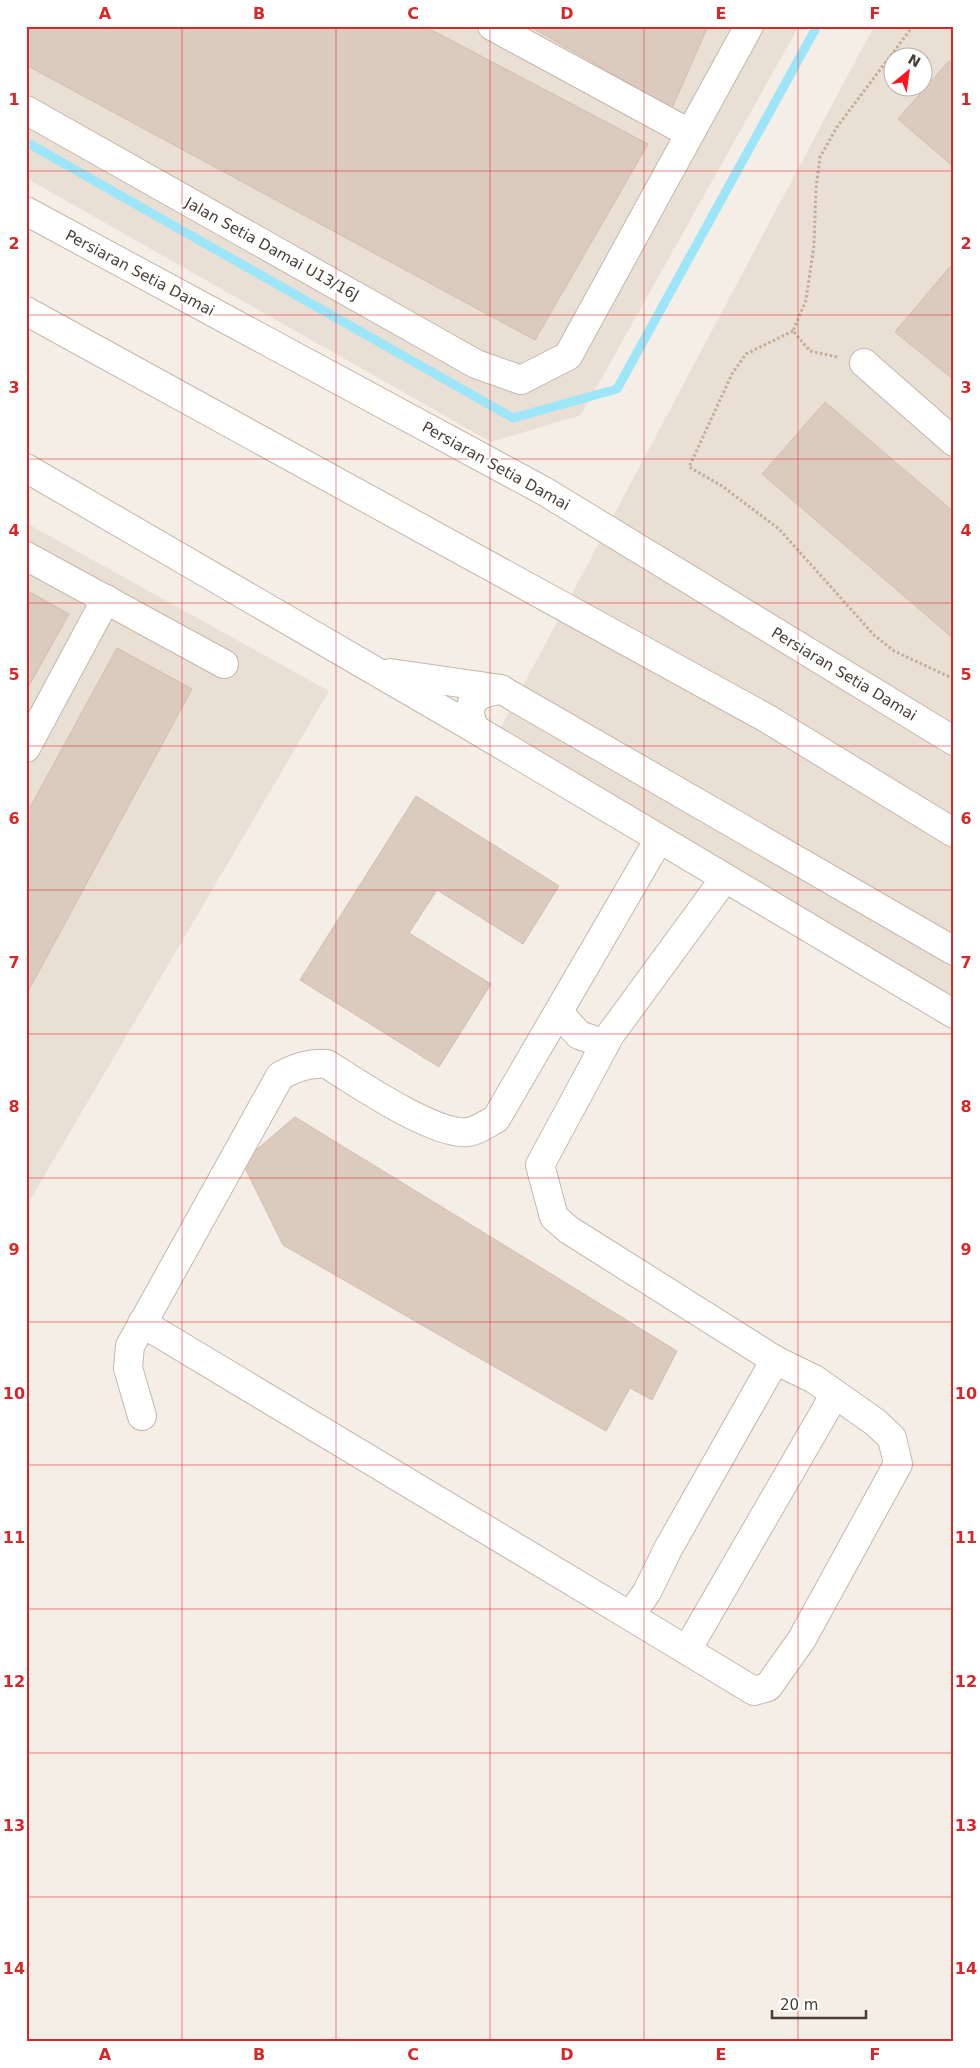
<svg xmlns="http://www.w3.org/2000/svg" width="980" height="2068" font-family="'DejaVu Sans',sans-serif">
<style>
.residential{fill:#eadfd4;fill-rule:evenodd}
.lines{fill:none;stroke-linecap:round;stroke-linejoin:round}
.stream{stroke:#9de5f8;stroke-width:9}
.building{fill:#dbcabe;stroke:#d4bdad}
.minor-casing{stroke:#c5b7ab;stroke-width:30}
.path{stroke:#c5ac98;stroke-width:3;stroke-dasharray:2.5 2.5;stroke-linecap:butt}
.minor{stroke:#fff;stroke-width:28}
.grid{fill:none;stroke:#d62828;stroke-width:1;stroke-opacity:0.55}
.labels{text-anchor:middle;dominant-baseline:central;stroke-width:4.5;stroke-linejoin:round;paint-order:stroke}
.street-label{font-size:15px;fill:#493d35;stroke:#fff}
.neatline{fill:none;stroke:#d62828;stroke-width:2}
.grid-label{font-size:16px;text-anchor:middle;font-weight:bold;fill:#d62828}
</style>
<rect width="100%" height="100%" fill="#f5eee7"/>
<!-- residential -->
<g class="residential">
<path d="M26,26H799L581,415L491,442L26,178Z"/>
<path d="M874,26H954V1018L492,744ZM892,58H922V88H892Z"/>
<path d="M26,523L329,691L26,1207Z"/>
</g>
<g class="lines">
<!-- stream -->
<path class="stream" d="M26,142L513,418L617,389L817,26"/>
</g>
<!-- building -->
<g class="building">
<path d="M26,26H424L648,144L535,340L26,65Z"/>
<path d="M529,26H708L672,108Z"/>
<path d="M949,61L954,65V167L898,119Z"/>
<path d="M953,263L954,264V380L895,332Z"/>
<path d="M825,402L954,512V639L762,474Z"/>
<path d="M26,590L69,614L26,691Z"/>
<path d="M117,648L192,689L26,995V815Z"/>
<path d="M416,796L559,886L523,944L437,890L409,933L491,984L439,1067L300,980Z"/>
<path d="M295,1117L677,1351L652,1400L630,1388L606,1431L283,1245L242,1162Z"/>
</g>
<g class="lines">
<defs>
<g id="minor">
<path d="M492,26L689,133"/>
<path d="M26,110L476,364L521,380L568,356L749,26"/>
<path d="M26,211L544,491L954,741"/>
<path d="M26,311L768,719L954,833"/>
<path d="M864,363L954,442"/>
<path d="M26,468L475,729"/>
<path d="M26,556L224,664"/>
<path d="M390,673L501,689"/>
<path d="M26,748L106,599"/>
<path d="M954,951L502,690C477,692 462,702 475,729L954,1014"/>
<path d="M559,1013L579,1035L605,1044"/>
<path d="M142,1323L630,1616L647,1592L668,1549L775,1360L569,1230L554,1217L540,1165L610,1035L725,878"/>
<path d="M142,1416L128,1368L130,1346L280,1076C296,1067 309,1063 327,1064C357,1083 435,1136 468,1132C477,1131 488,1123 496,1119L659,839"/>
<path d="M630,1616L754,1691L768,1687L802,1639L898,1464L892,1438L875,1422L814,1379L775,1360"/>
<path d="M687,1650L835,1394"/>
</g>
</defs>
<!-- minor casing -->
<use href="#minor" class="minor-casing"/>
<!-- path -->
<g class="path">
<path d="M793,331L746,354L732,374L689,467L722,486L779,529L874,635L894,651L954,679"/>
<path d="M837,357L810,351L793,331L806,300L814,245L816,189L820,157L837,127L913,26"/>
</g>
<!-- minor -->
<use href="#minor" class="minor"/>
</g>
<!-- grid -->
<path class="grid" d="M182,26V2042M336,26V2042M490,26V2042M644,26V2042M798,26V2042M26,171H954M26,315H954M26,459H954M26,603H954M26,746H954M26,890H954M26,1034H954M26,1178H954M26,1322H954M26,1465H954M26,1609H954M26,1753H954M26,1897H954"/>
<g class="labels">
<!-- street labels -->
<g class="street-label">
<text transform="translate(272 249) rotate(29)">Jalan Setia Damai U13/16J</text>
<text transform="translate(140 273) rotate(28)">Persiaran Setia Damai</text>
<text transform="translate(496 466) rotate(29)">Persiaran Setia Damai</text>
<text transform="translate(844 674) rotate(31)">Persiaran Setia Damai</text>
</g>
</g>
<!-- border -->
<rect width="980" height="2068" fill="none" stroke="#ffffff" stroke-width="55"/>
<!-- north arrow -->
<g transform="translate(908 72) rotate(29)"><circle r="24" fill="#ffffff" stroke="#b6b1ae"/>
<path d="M0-4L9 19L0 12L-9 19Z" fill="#ff141f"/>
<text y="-8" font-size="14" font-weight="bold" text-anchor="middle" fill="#493d35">N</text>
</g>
<!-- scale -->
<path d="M772 2010v8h94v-8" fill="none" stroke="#493d35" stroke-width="2.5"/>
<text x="780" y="2010" font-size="15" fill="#493d35" stroke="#ffffff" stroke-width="4" paint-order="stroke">20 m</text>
<rect x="28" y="28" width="924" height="2012" class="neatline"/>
<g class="grid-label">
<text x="105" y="19">A</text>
<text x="259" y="19">B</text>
<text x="413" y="19">C</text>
<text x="567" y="19">D</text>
<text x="721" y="19">E</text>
<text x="875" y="19">F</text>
<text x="14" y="105">1</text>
<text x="966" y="105">1</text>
<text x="14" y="249">2</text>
<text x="966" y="249">2</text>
<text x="14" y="393">3</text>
<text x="966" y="393">3</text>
<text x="14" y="536">4</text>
<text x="966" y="536">4</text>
<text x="14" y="680">5</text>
<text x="966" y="680">5</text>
<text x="14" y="824">6</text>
<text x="966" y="824">6</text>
<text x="14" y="968">7</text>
<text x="966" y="968">7</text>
<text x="14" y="1112">8</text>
<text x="966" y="1112">8</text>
<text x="14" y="1255">9</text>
<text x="966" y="1255">9</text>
<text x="14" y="1399">10</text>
<text x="966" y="1399">10</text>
<text x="14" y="1543">11</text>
<text x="966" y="1543">11</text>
<text x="14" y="1687">12</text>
<text x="966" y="1687">12</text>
<text x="14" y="1831">13</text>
<text x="966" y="1831">13</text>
<text x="14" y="1974">14</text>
<text x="966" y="1974">14</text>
<text x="105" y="2060">A</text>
<text x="259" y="2060">B</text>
<text x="413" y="2060">C</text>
<text x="567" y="2060">D</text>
<text x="721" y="2060">E</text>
<text x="875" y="2060">F</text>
</g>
</svg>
